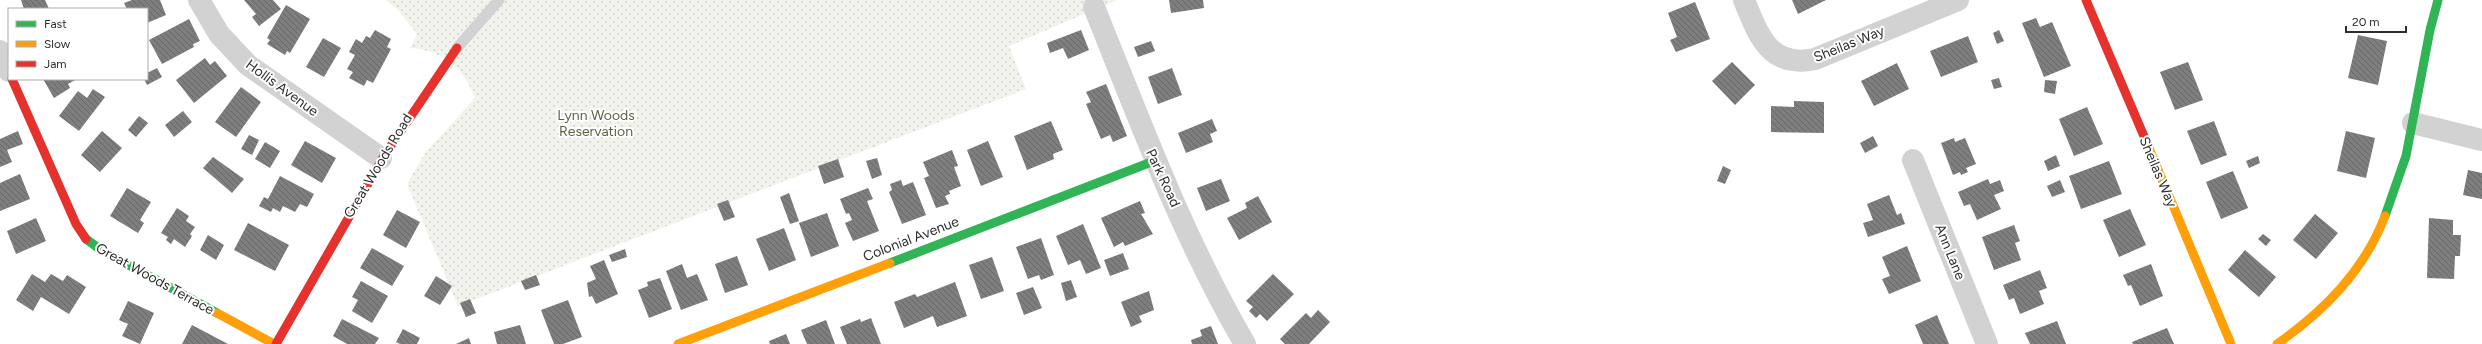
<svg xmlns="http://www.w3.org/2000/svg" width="2482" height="344" font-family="Figtree,sans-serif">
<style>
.park{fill:url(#park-dots)}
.building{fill:url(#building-back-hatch)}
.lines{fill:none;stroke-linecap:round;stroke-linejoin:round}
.lane{stroke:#d2d2d2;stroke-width:11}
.street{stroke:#d2d2d2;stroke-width:22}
.fast{stroke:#30b455;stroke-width:9}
.slow{stroke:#ff9f0a;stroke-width:9}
.jam{stroke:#e5322d;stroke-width:9}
.labels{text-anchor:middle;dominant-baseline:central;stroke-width:4;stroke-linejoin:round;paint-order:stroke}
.street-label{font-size:14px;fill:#2d2d2d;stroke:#fff}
.park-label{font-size:14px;fill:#58643f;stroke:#fff}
</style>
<defs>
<pattern id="park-dots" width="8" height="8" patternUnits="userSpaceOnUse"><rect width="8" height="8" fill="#f1f3ec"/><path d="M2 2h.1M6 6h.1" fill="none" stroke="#cfd1cb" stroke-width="1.8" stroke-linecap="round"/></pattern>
<pattern id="building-back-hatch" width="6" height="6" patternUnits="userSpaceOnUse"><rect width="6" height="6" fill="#7e7e7e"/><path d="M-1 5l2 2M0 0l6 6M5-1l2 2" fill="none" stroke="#686868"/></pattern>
</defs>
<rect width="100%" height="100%" fill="#fff"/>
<!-- park -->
<path class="park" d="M386,0H1117L1009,46L1026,89L458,306L407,184L425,153L475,98C464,67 442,50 410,48L417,34L399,11Z"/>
<!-- building -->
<g class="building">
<path d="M21,0H45L49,9H24Z"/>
<path d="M132,0H160L166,15L147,23V9H127L124,3Z"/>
<path d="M244,0H273L281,9L259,26L252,17L256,14Z"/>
<path d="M1169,0H1203L1204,8L1171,13Z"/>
<path d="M1792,0H1826L1798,14Z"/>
<path d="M1695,2L1710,39L1676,52L1670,40L1677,37L1668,13Z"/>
<path d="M286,5L310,19L290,53L287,51L285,55L267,44L270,40L267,38Z"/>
<path d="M2036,18L2040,27L2052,22L2071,66L2044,77L2022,23Z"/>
<path d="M189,19L200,41L193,44L194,47L162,64L149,40Z"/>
<path d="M375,30L391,39L387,47L391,49L373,83L367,80L364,86L349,78L353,72L347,69L355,55L349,52L356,39L362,43L366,36L370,38Z"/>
<path d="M1081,30L1089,50L1068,59L1063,48L1050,53L1047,43Z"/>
<path d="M1999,30L2004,41L1997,44L1993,33Z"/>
<path d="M2358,35L2387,41L2378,85L2348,78Z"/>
<path d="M1968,36L1978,62L1941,77L1930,51Z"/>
<path d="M323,38L341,48L324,77L306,67Z"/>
<path d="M1151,41L1155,51L1138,57L1134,47Z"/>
<path d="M205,58L210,65L215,61L227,76L194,103L176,80Z"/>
<path d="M1732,62L1755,85L1735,105L1712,81Z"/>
<path d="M2188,62L2203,100L2175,110L2160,72Z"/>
<path d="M1897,63L1909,89L1874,106L1861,81Z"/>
<path d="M157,68L162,77L147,85L144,79H147V73Z"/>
<path d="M1172,68L1182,95L1158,104L1148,77Z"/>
<path d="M1999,78L2002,87L1994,89L1991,80Z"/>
<path d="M43,79H77L68,84L70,88L54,98Z"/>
<path d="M2045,80L2057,81L2055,94L2044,92Z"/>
<path d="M1106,84L1127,136L1113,142L1110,135L1101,139L1086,104L1091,102L1086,92Z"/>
<path d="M241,87L261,102L236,137L215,122Z"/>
<path d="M93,89L105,97L79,131L59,116L78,91L87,98Z"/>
<path d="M1794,101L1824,102V133L1771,132V106L1794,107Z"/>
<path d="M2087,107L2103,144L2074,156L2059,119Z"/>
<path d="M183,111L192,122L174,137L165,125Z"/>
<path d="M139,116L148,123L136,137L128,130Z"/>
<path d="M1212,119L1217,131L1210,134L1213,142L1186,153L1178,133Z"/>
<path d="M1051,121L1063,150L1053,154L1054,159L1027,170L1014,136Z"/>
<path d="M2214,121L2227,155L2201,165L2187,131Z"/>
<path d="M18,131L23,144L7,150L12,162L0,167V139Z"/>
<path d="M102,131L122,148L100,172L81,155Z"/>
<path d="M2346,131L2375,138L2366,178L2337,171Z"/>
<path d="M249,135L259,140L252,155L241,149Z"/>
<path d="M1873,136L1878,146L1865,153L1860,143Z"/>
<path d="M1954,138L1955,142L1965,138L1976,164L1966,168L1968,172L1961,175L1960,172L1953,175L1941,143Z"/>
<path d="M305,141L336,158L322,183L291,165Z"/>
<path d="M988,141L1003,177L981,186L967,150Z"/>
<path d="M265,142L280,151L270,168L255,159Z"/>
<path d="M952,150L958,166L954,167L961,186L949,191L950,194L945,196L949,204L936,208L924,178L929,176L923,162Z"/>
<path d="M2056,155L2060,166L2048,171L2044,161Z"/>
<path d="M2258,156L2260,163L2249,168L2246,161Z"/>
<path d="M213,157L244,179L232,193L203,168Z"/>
<path d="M877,158L882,175L872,179L866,161Z"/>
<path d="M838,159L844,177L824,184L818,166Z"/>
<path d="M2109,161L2122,194L2081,209L2069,176Z"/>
<path d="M1723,166L1731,170L1725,184L1717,181Z"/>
<path d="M2468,170L2482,173V199L2463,195Z"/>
<path d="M2233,171L2248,208L2221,219L2206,182Z"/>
<path d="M20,174L30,199L0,211V183Z"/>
<path d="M280,176L314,194L307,207L300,204L295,212L283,206L280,212L273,208L271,212L259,206L264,197L268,199Z"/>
<path d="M1221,179L1230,201L1206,211L1197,188Z"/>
<path d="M1988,179L1990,184L2000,180L2004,191L1994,195L2001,209L1977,220L1970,204L1964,206L1958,192Z"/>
<path d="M901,180L903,186L913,182L926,215L902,224L889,192L892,190L890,184Z"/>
<path d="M2060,180L2065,192L2052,197L2047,186Z"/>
<path d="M127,188L151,202L140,220L144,223L138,233L110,216Z"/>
<path d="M868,188L873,199L867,201L879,231L853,241L845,223L852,220L849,213L846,214L840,199Z"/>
<path d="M789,193L799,221L790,224L780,197Z"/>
<path d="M1889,195L1897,215L1901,213L1905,224L1868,237L1863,223L1873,220L1867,204Z"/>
<path d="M1258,196L1272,222L1239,240L1227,218L1247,208L1245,203Z"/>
<path d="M728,200L735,217L724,221L717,204Z"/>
<path d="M1140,201L1145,213L1141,214L1153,234L1125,246L1123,242L1114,247L1101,218Z"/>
<path d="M177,208L189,216L186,221L195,227L190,234L192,236L185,247L174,239L171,244L166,240L168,237L161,233Z"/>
<path d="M2130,209L2146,245L2119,257L2103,220Z"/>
<path d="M397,210L420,222L406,248L383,235Z"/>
<path d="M827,213L839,246L811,257L799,223Z"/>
<path d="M2315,214L2338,233L2316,259L2293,240Z"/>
<path d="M36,218L46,241L16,254L7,231Z"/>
<path d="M2429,218L2453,220V235H2461L2460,256H2455L2454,279L2427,278Z"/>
<path d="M248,223L289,245L275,271L234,250Z"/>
<path d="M1083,224L1101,268L1086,274L1080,260L1068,265L1056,236Z"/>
<path d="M2014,225L2020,241L2015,243L2021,260L1994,270L1982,237Z"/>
<path d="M784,228L796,260L769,271L756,239Z"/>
<path d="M2263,234L2271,240L2266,246L2258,239Z"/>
<path d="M208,235L224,245L216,260L200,250Z"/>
<path d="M1041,238L1054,275L1041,280L1039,275L1028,279L1016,247Z"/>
<path d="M1907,246L1921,281L1889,294L1882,279L1890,276L1882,257Z"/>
<path d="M372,248L404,266L392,286L360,268Z"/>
<path d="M625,249L627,257L612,262L609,255Z"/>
<path d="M2245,250L2276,277L2259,297L2228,270Z"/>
<path d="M1123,253L1129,269L1110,276L1104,260Z"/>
<path d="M737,256L748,285L725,293L715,264Z"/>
<path d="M992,257L1004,291L981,299L969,265Z"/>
<path d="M604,260L618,294L596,304L592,296L589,297L587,283L596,279L590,266Z"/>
<path d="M682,264L687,278L697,274L708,300L681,310L666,271Z"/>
<path d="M2151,264L2163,296L2140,306L2131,285L2128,286L2123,275Z"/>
<path d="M2040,270L2047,288L2039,291L2044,304L2020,314L2014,298L2009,300L2003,285Z"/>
<path d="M32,274L45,282L51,274L63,281L67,275L86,287L69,314L41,297L33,311L16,300Z"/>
<path d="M1273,274L1294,294L1267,321L1260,314L1256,318L1249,311L1253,307L1246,301Z"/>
<path d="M536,275L540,285L525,290L521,281Z"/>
<path d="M436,276L452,286L440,305L424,296Z"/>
<path d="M660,278L672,309L649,318L638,290L648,286L647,282Z"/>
<path d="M1071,280L1077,297L1066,301L1061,283Z"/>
<path d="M361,281L388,296L372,323L352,311L358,300L352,297Z"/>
<path d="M955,282L967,316L937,327L933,316L904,328L894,302L915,294L917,297Z"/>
<path d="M1033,287L1042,308L1024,315L1016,293Z"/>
<path d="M1149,291L1154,310L1139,316L1142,322L1131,327L1121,302Z"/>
<path d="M470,299L476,313L466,317L460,303Z"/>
<path d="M568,300L582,337L563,344H554L541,310Z"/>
<path d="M128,301L154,313L140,344L122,336L128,324L119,320Z"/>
<path d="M1318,310L1330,322L1309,344H1285L1280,339L1306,313L1311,318Z"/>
<path d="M1937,315L1949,344H1923L1915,325Z"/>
<path d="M871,318L881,344H847L840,327L860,319L861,322Z"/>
<path d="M342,319L379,338L375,344H347L333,336Z"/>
<path d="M826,320L835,344H807L801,330Z"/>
<path d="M2057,321L2066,344H2030L2025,333Z"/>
<path d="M192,325L228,344H182Z"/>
<path d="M520,325L526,344H497L494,332Z"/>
<path d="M1211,326L1218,344H1192L1191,340L1202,336L1200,330Z"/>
<path d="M2167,328L2174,344H2133L2132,342Z"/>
<path d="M403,329L420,338L417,344H400L396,342Z"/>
<path d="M786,334L790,344H770L769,341Z"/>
<path d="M469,338L471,344H456Z"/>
</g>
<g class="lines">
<!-- lane -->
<path class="lane" d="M457,48L499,0"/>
<!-- street -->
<g class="street">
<path d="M199,0L219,34L248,65L381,158"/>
<path d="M1744,0C1758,34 1769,69 1815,59L1958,0"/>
<path d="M1094,7C1140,121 1183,238 1245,344"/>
<path d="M0,51L9,71"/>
<path d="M2413,123L2482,140"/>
<path d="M1913,160L1987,344"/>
</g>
<!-- fast -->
<g class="fast">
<path d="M2385,216L2406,156L2430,30L2438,0"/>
<path d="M86,239L101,250L217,313"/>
<path d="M890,263L1154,161"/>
</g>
<!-- slow -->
<g class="slow">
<path d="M2146,141L2231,344"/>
<path d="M217,313L274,344"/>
<path d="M678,344L890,263"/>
<path d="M2277,344C2324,311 2364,271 2385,216"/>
</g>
<!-- jam -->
<g class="jam">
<path d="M2086,0L2146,141"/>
<path d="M12,79L76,224L86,239"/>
<path d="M276,344L384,156L457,48"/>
</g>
</g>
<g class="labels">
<!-- street labels -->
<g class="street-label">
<text transform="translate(1849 44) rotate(-22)">Sheilas Way</text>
<text transform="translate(282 88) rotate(36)">Hollis Avenue</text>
<text transform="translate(378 166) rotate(-59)">Great Woods Road</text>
<text transform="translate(2158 172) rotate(67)">Sheilas Way</text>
<text transform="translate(1163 178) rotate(65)">Park Road</text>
<text transform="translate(911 239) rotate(-21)">Colonial Avenue</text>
<text transform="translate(1950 252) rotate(68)">Ann Lane</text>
<text transform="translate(155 279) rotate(29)">Great Woods Terrace</text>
</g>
<!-- park labels -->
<g class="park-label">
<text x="596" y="115">Lynn Woods<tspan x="596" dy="16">Reservation</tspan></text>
</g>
</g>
<!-- legend -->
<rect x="8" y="8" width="140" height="72" fill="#ffffff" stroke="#ababab"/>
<rect x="16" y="21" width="20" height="6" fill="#30b455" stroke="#ababab"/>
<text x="44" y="28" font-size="12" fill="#2d2d2d">Fast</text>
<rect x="16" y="41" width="20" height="6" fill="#ff9f0a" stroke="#ababab"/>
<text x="44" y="48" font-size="12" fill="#2d2d2d">Slow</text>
<rect x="16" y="61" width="20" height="6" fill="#e5322d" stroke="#ababab"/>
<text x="44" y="68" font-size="12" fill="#2d2d2d">Jam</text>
<!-- scale -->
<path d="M2346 26v6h60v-6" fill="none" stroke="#2d2d2d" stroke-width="2"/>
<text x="2352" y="26" font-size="12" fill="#2d2d2d" stroke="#ffffff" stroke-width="3" paint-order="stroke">20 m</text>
</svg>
